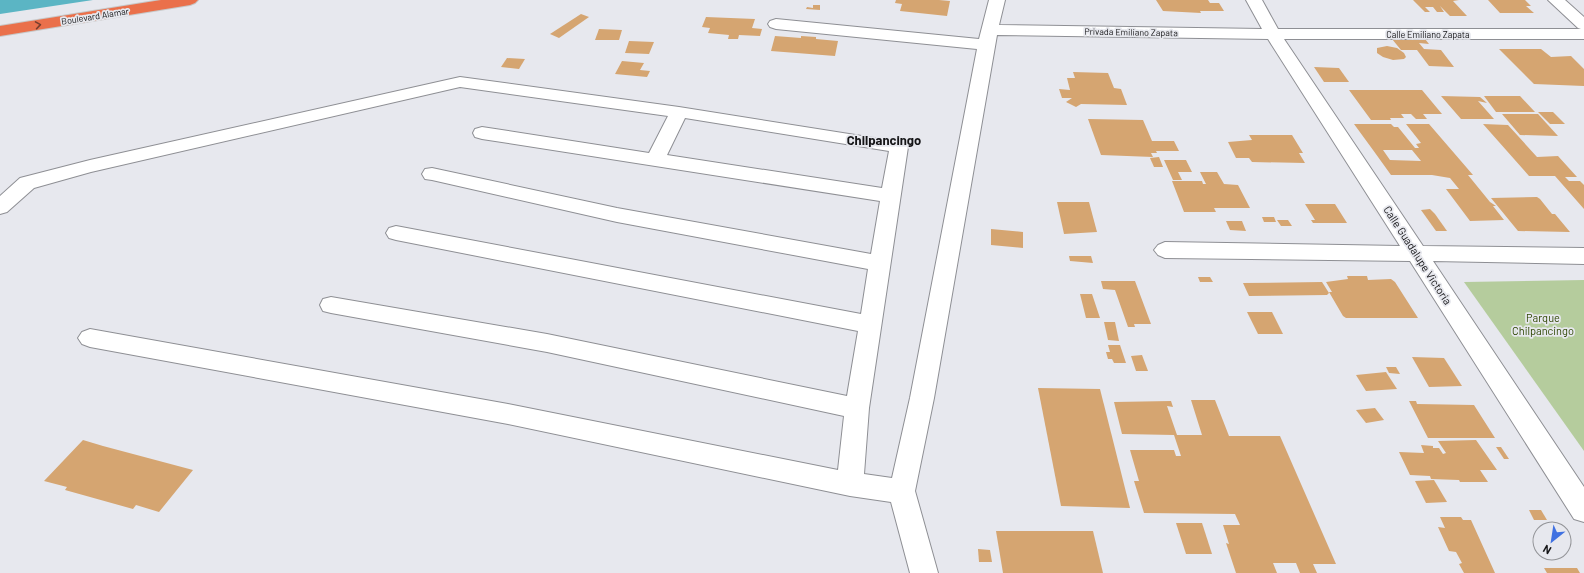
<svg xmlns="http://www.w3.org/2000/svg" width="1584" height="573" font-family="Barlow,sans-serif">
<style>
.green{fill:#b5cc9d}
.water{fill:#5bb5c4}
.building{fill:#d5a571;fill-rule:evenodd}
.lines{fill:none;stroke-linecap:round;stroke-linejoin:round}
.minor-casing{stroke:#8e8f94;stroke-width:2}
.highway-casing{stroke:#c7c7c7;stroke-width:2}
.minor{fill:#fff;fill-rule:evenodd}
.highway{fill:#ea704b;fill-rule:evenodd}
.oneway{stroke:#753e2e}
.labels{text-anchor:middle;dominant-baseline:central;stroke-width:3.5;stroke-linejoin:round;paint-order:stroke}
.far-street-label{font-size:9px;fill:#151517;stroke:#e7e8ee}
.street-label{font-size:11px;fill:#151517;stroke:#e7e8ee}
.park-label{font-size:11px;fill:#2d4601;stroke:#e7e8ee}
.quarter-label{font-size:13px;font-weight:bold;fill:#151517;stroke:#e7e8ee}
</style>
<rect width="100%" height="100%" fill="#e7e8ee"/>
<!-- green -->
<path class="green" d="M1584,280V451L1464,282Z"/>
<!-- water -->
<path class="water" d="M0,0H93L0,14Z"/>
<!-- building -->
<g class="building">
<path d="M896,0H939L950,1L947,16L900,11L902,4L895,3Z"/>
<path d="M1156,0H1208L1210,3H1219L1224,11H1200L1201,13L1163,11Z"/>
<path d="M1413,0H1459L1453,1L1467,16H1450L1440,6L1444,12H1437L1433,7H1425L1430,12H1425Z"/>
<path d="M1488,0H1525L1531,6H1526L1534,13H1500Z"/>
<path d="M813,5H820V10L806,9L807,7L813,8Z"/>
<path d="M581,14L589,17L559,38L550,34Z"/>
<path d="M706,17L755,19L752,28L762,29L760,36L739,35L738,39H728L729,35L708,33L710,28L702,27Z"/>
<path d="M599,29L622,30L619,40H595Z"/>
<path d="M775,36L801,38V36L816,37V39L838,41L835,56L771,51Z"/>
<path d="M1392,39H1425L1429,44L1419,43L1424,49L1441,50L1454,67L1429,66L1417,50H1401Z"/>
<path d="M629,41L654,42L649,54L625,53Z"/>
<path d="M1387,46L1397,48L1404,53L1406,57L1404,59L1393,60L1383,57L1377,53V48Z"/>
<path d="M1499,49H1541L1551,57L1571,56L1584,69V86L1534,84Z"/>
<path d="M507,58L525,59L519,69L501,67Z"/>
<path d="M622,61L644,63L640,70L650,71L647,77L615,74Z"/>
<path d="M1314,67L1339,68L1349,82H1324Z"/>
<path d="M1073,72L1108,73L1114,88L1121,89L1127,105L1081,104L1076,107L1066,102L1072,98H1062L1059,89L1070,90L1067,78H1075Z"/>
<path d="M1349,90H1422L1442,114H1423L1427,119H1416L1411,114H1401L1404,118H1390L1391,120H1371Z"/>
<path d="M1441,96L1480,97L1487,103L1478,101L1494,119H1461Z"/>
<path d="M1484,96H1520L1535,112H1496Z"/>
<path d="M1538,112H1553L1565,124H1550Z"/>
<path d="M1502,114H1538L1558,136L1520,135Z"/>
<path d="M1088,119L1143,120L1152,141H1174L1179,151H1156L1157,153H1151L1153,157L1101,155Z"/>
<path d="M1354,124H1391L1394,127H1398L1415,148H1419L1416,144L1421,143L1406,124H1429L1473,175H1468L1490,202L1496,206H1493L1504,220L1470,221L1446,189H1459L1450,178L1432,175H1391L1373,150H1378H1373ZM1383,150H1412L1421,161L1390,160Z"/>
<path d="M1483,124L1508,125L1537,157L1558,156L1577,177H1565L1569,181H1580L1584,185V209L1555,176H1529Z"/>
<path d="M1249,135H1292L1303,153H1299L1305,163L1252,162L1249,158H1236L1228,142L1252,140Z"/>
<path d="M1159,157L1163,167H1154L1150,158Z"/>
<path d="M1164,160H1186L1192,172H1178L1182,180H1173Z"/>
<path d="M1200,172H1217L1224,184L1238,185L1250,208H1214L1216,212H1184L1172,181H1202L1203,184H1206Z"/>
<path d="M1537,197L1540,199L1552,214H1555L1570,232L1518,231L1491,198Z"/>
<path d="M1057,202H1089L1097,232L1064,234Z"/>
<path d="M1305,204H1335L1347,223H1313L1311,220H1315Z"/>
<path d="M1430,209L1435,214L1447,231H1436L1421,210Z"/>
<path d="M1262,217H1274L1276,222H1264Z"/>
<path d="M1277,220H1288L1292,226H1281Z"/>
<path d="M1226,221H1242L1246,231L1230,230Z"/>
<path d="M991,229L1023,232V248L991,245Z"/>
<path d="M1069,256H1091L1093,263L1070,261Z"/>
<path d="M1347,276H1367L1368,280L1391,279L1395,282L1418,318H1346L1343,316L1329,292H1332L1326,282L1348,279Z"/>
<path d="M1198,277H1210L1213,282H1200Z"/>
<path d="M1101,281H1135L1151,324H1134L1135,327H1128L1115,290L1103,289Z"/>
<path d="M1322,282L1329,293L1327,295L1249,296L1243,283Z"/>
<path d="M1080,294H1092L1100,318H1086Z"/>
<path d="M1247,312H1272L1283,334H1258Z"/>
<path d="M1104,322H1115L1119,341L1108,340Z"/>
<path d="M1108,345H1120L1126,363H1114L1112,359H1108L1106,352H1110Z"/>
<path d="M1142,355L1148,371H1136L1131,356Z"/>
<path d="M1412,357L1444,358L1462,386L1429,387Z"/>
<path d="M1386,367H1396L1400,374L1389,373Z"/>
<path d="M1386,372L1397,389L1366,391L1356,375Z"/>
<path d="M1038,388L1100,389L1130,508L1061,506Z"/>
<path d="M1191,400H1215L1229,436H1280L1336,564H1313L1317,573H1300L1296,563H1273L1277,573H1236L1226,543L1229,544L1223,525H1240L1235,514L1144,513L1134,481H1139L1130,450H1174L1176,456H1181L1174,435L1122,434L1114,402L1171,401L1173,407L1167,406L1177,435H1202Z"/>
<path d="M1409,401H1416L1417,404L1474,405L1495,438H1428Z"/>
<path d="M1375,408L1384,420L1366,423L1356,410Z"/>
<path d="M83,440L103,446L193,470L159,512L136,505L133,509L65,490L67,487L44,481Z"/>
<path d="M1476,440L1497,470H1480L1488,482H1460L1459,480L1431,479L1430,476L1410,475L1399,452L1424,453L1421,445L1433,446V448H1439L1443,454L1446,453L1438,441Z"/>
<path d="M1496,447H1501L1509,459H1504Z"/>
<path d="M1434,480L1447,502L1426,503L1415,481Z"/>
<path d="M1529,510H1541L1547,520H1534Z"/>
<path d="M1440,517H1461L1463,520H1471L1495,573H1464L1459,564L1462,563L1456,552L1449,551L1438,527L1445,528Z"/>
<path d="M1176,523H1202L1212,554H1186Z"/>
<path d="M996,531H1093L1103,573H1003Z"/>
<path d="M978,549L990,550L992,562H979Z"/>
<path d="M1544,568H1577L1580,573H1547Z"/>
</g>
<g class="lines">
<defs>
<path id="minor" d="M989,0H1005L999,25L1262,29L1246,0H1262L1278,29H1581L1578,28L1548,0H1565L1584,17V39H1284L1423,246L1584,248V264L1433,261L1584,487V522L1574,519L1410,261L1165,258L1158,255L1154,250L1158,245L1165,242L1400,246L1268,39L997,35L934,398L915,491L938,573H910L891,502L850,496L508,424L90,347L82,344L78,338L82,332L90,329L508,404L838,470L844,416L547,352L331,313L323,311L320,305L323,299L331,297L547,334L847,396L858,331L396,240L389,238L386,233L389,228L396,226L861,314L868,269L617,222L432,180L425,179L422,174L425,169L432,168L617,208L871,254L880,201L482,139L475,137L473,133L475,129L482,127L649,153L668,116L460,87L91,172L34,188L7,212L0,214V196L20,178L90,160L460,77L679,107L906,143L908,147L869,408L864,474L892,478L910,398L977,49L776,29L770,27L768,24L770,21L776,19L979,39ZM685,118L889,151L882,188L667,155Z"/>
<path id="highway" d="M161,0H198L195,3L190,5L0,36V26Z"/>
</defs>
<!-- minor casing -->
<use href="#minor" class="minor-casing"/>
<!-- highway casing -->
<use href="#highway" class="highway-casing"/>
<!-- minor -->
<use href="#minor" class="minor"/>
<!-- highway -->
<use href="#highway" class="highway"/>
</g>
<!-- one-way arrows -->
<defs><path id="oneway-chevron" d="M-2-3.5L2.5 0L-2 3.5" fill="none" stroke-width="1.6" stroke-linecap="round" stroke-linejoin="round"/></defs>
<use class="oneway" href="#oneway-chevron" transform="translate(38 25) rotate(-9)"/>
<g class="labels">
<!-- far-street labels -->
<g class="far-street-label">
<text transform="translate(95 16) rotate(-9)">Boulevard Alamar</text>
<text transform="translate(1131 32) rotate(1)">Privada Emiliano Zapata</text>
<text x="1428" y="34">Calle Emiliano Zapata</text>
</g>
<!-- street labels -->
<g class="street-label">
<text transform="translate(1418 255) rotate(57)">Calle Guadalupe Victoria</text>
</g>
<!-- park labels -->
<g class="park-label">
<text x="1543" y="317">Parque<tspan x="1543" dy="13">Chilpancingo</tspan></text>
</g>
<!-- quarter labels -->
<g class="quarter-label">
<text x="884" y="140">Chilpancingo</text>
</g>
</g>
<!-- north arrow -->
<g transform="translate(1552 541) rotate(210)"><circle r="19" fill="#e7e8ee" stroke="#939498"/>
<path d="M0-3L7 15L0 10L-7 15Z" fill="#4071e1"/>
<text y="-6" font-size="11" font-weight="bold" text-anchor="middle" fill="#151517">N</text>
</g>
</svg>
